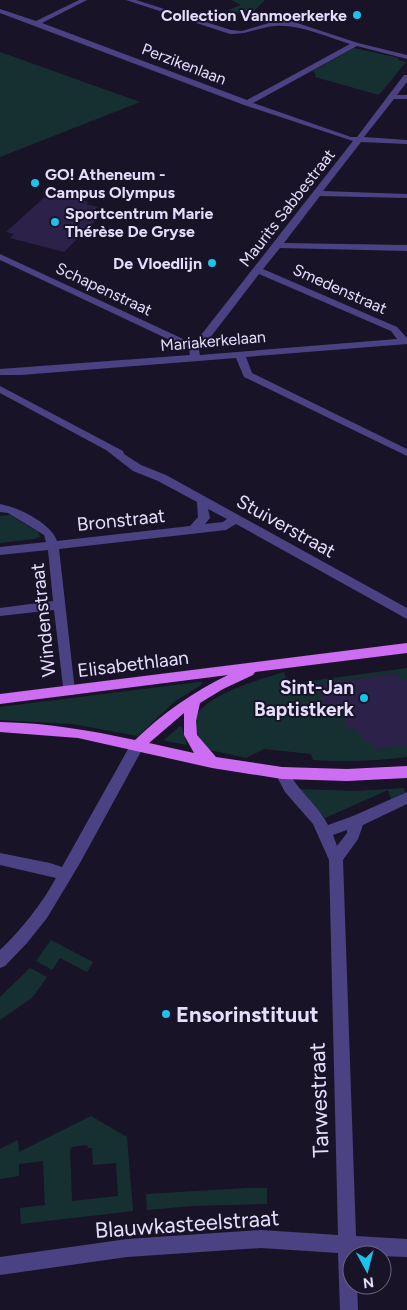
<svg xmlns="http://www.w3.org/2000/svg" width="407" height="1310" font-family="Figtree,sans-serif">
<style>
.green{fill:#163032;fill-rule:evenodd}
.building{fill:#2c2148}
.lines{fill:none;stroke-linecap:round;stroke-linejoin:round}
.street{fill:#4b4283;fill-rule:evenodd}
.primary{fill:#cd6ef2;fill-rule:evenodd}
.poi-dot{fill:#1bc2eb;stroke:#191328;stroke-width:2}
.labels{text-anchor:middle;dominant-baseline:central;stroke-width:4;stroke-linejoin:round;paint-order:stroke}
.far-poi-label{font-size:16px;font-weight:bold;fill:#e4ddfc;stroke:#191328;text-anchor:end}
.far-street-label{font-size:16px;fill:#e4ddfc;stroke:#191328}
.street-label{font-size:19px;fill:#e4ddfc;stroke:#191328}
.poi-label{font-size:19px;font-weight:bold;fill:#e4ddfc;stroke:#191328;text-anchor:end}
.near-poi-label{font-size:22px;font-weight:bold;fill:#e4ddfc;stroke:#191328;text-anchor:start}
.near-street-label{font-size:22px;fill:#e4ddfc;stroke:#191328}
</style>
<rect width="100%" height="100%" fill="#191328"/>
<!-- green -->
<g class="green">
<path d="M231,0H265L249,16L228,10L241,5Z"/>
<path d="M354,48L399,58L398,60L406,62L379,95L315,77L316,75L313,71Z"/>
<path d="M0,52L140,102L0,157Z"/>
<path d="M10,515L38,532L40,537L34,539L0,543V516Z"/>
<path d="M407,668V757C376,761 344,762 313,760L311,754L264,749L246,758L210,750L197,738C196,732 194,724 196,718C202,696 264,678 284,672L288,684Z"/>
<path d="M199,682H202L201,685L174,702L138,736L72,724L0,720V707Z"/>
<path d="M180,726L182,727L187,745L165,741V739Z"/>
<path d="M404,788L405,792L391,799L388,790L325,818L297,789L356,791Z"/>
<path d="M51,940L93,962L87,972L60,958L52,970L36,961Z"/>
<path d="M30,968L47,977L32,998L0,1020V997Z"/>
<path d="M91,1116L127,1137L133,1211L21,1224L20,1208L45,1205L43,1161L19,1164V1176L0,1179V1149L18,1140L19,1152ZM87,1145L88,1148H92L93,1165L116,1163L118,1196L72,1201L70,1150L72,1147Z"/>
<path d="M247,1188H267V1204L192,1206L147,1210L146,1194Z"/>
</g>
<!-- building -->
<g class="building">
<path d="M57,194L89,202L86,204L98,207L94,210L103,213L64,252L10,238L14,234L6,232L47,195L54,196Z"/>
<path d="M396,674L401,681L407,680V745L374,749L371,741L364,742L362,734H356L354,728L346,729L343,712L326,714L317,684Z"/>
</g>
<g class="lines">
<!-- street -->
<g class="street">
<path d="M79,0H87L42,23L247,100L350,44C326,37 300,24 275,26C259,27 247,35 230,34L126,0H136L231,30L242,31L272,22L291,21L358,43L407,55V59L357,46L253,103L351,137H357L404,75H407V82L397,95H407V99H394L364,137L407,140V144L361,142L323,191L407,194V198L320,196L284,243L407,245V251L280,248L263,269L397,327L407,338V344L246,357L252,373L407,449V456L244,377L236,358L21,375H0V369L190,355L189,349L0,260V254L194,344L353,141L244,105L0,13V9L36,21ZM259,274L391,331L397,339L200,355L199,350L206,343Z"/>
<path d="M0,386L123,451L124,454L141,465L166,475L407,608V619L236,524L226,530L59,549L75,691L74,695H64L54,610L0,616V608L53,601L48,550L0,555V547L46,542L44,535L8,513L0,512V504C18,507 51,523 57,541L190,526L198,517L197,502L158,481L133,471L106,450L0,393ZM208,509L227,519L223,522L205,524L210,518Z"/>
<path d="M137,741L142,742L144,746L80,863L47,918L27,943L5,966L0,968V950C22,929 41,905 56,878L0,865V853L50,863L62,867L132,742Z"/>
<path d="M282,767L287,769C298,792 317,803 328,825L353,816L407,792V804L363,825L358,839L343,860L356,1236L407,1239V1257L352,1255V1285H357L358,1310H340L338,1253L261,1248L127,1257L0,1275V1257L127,1239L261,1230L338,1235L329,860L313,824L285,792L275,773L277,769ZM347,830V833L337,846L333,835Z"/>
</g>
<!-- primary -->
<path class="primary" d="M407,643V653L255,672L253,675L223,689L200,703L196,721L197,735L216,757L282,767L347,769L407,766V778L347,781L282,779L212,768L78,738L0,732V722C48,723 88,730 135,740C163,713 193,692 228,675L0,704V694ZM184,713V735L194,753L149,743Z"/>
</g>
<!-- markers -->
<g class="poi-dot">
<circle cx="357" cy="15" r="5"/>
<circle cx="35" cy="183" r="5"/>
<circle cx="55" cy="222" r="5"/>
<circle cx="212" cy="263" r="5"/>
<circle cx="364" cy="698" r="5"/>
<circle cx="166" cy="1014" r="5"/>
</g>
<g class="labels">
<!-- far-poi labels -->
<g class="far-poi-label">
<text x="347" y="15">Collection Vanmoerkerke</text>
<text x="45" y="174" text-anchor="start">GO! Atheneum -<tspan x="45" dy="18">Campus Olympus</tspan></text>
<text x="65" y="213" text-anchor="start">Sportcentrum Marie<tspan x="65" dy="18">Thérèse De Gryse</tspan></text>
<text x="202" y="263">De Vloedlijn</text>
</g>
<!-- far-street labels -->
<g class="far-street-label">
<text transform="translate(184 64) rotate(21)">Perzikenlaan</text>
<text transform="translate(287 208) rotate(-52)">Maurits Sabbestraat</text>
<text transform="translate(104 289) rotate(25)">Schapenstraat</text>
<text transform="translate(340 289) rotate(24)">Smedenstraat</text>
<text transform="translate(213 341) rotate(-5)">Mariakerkelaan</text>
</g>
<!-- street labels -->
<g class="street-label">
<text transform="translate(121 520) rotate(-6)">Bronstraat</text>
<text transform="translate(286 526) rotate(29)">Stuiverstraat</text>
<text transform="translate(43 620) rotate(-96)">Windenstraat</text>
<text transform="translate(133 664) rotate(-7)">Elisabethlaan</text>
</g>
<!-- poi labels -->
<g class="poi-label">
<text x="354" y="687">Sint-Jan<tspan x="354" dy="22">Baptistkerk</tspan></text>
</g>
<!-- near-poi labels -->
<g class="near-poi-label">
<text x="176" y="1014">Ensorinstituut</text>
</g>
<!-- near-street labels -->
<g class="near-street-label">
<text transform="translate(319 1100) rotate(-92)">Tarwestraat</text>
<text transform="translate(187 1224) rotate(-4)">Blauwkasteelstraat</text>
</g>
</g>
<!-- north arrow -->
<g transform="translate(367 1270) rotate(173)"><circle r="24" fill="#191328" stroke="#6a647d"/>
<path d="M0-4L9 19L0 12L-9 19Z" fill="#1bc2eb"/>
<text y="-8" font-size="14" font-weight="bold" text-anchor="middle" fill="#e4ddfc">N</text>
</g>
</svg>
